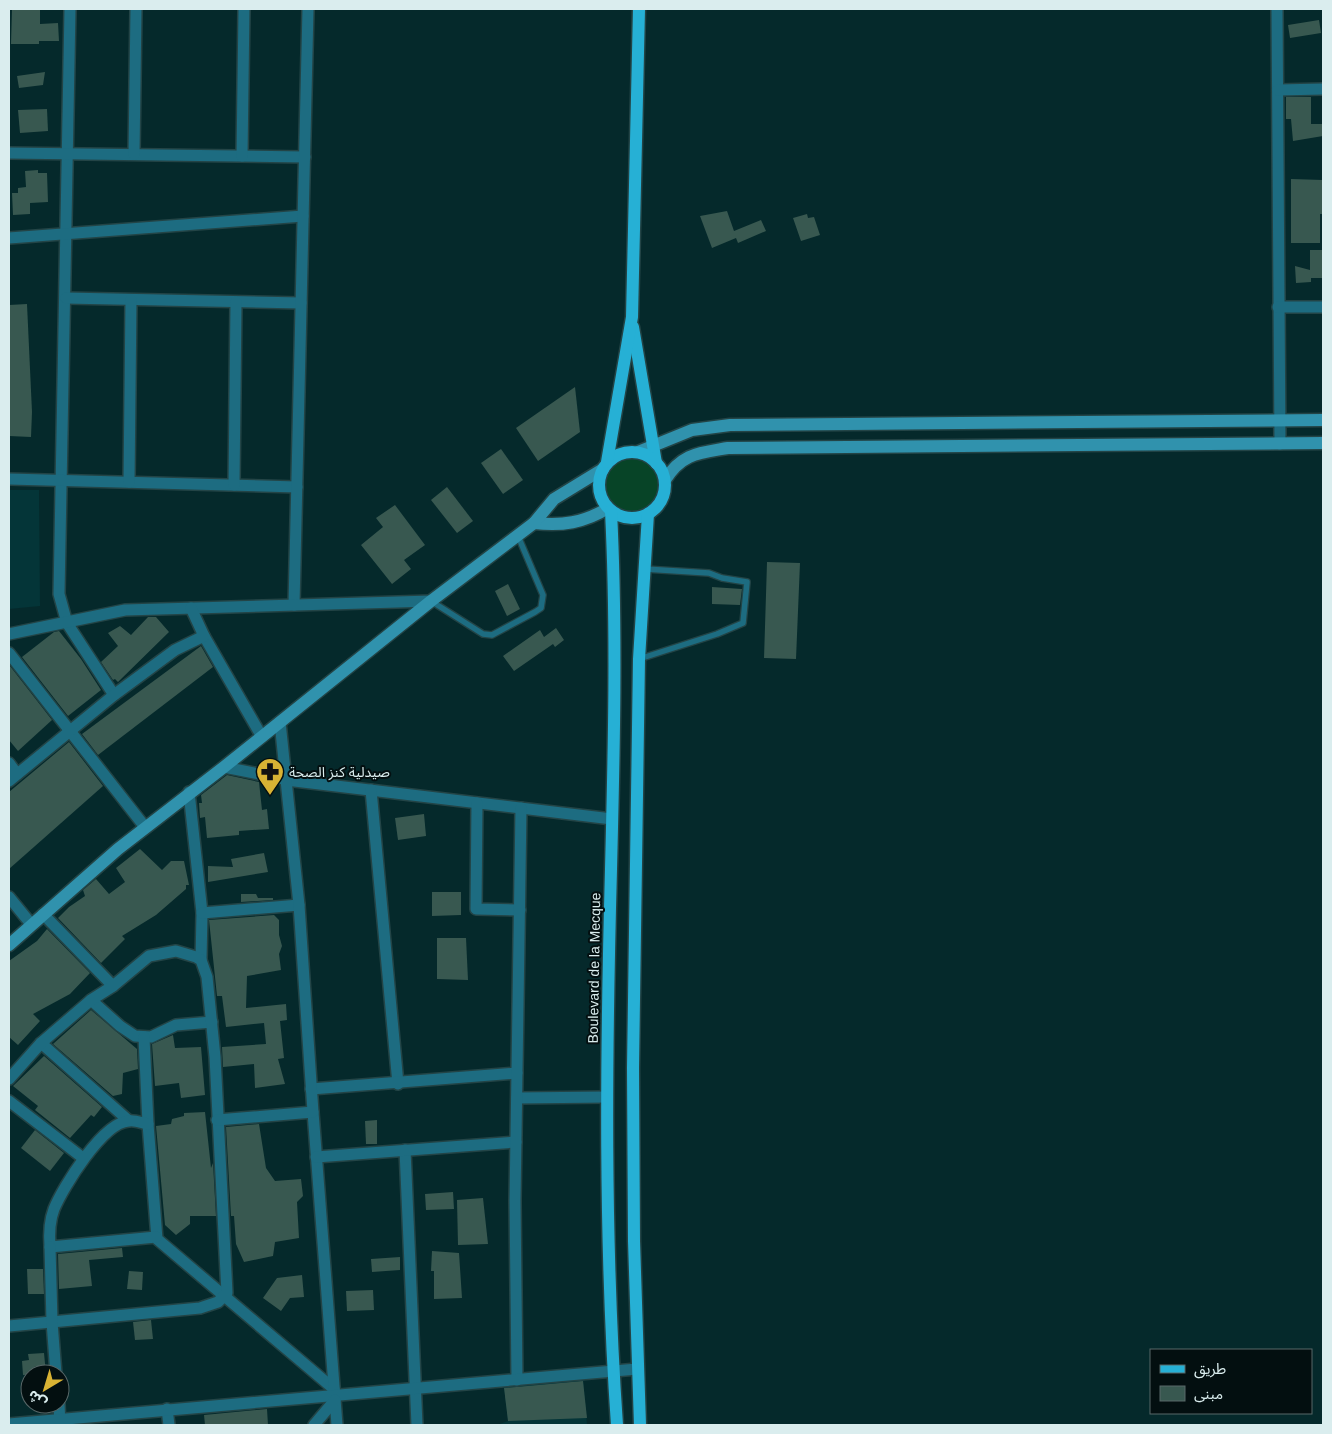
<svg xmlns="http://www.w3.org/2000/svg" width="1332" height="1434" font-family="Arial,'Noto Sans Arabic',sans-serif">
<style>
.built{fill:#043538}
.green{fill:#074427}
.building{fill:#385850}
.lines{fill:none;stroke-linecap:round;stroke-linejoin:round}
.lane-casing{stroke:#234446;stroke-width:8}
.street-casing{stroke:#234446;stroke-width:14}
.secondary-casing{stroke:#234446;stroke-width:15}
.primary-casing{stroke:#234446;stroke-width:15}
.lane{stroke:#1d6c81;stroke-width:5.5}
.street{stroke:#1d6c81;stroke-width:11}
.secondary{stroke:#3092ad;stroke-width:12}
.primary{stroke:#26b0d5;stroke-width:12}
.labels{text-anchor:middle;dominant-baseline:central;stroke-width:4;stroke-linejoin:round;paint-order:stroke}
.poi-label{font-size:14px;fill:#daedee;stroke:#030f10;text-anchor:start}
.street-label{font-size:14px;fill:#daedee;stroke:#030f10}
</style>
<rect width="100%" height="100%" fill="#05292b"/>
<!-- built -->
<g class="built">
<path d="M9,490H39L40,606L9,609Z"/>
<path d="M583,1378L587,1425H497L508,1421L504,1387Z"/>
</g>
<!-- green -->
<circle class="green" cx="633" cy="484" r="28"/>
<!-- building -->
<g class="building">
<path d="M12,9H40V24L58,23L59,41H39V44H11Z"/>
<path d="M1319,20L1321,33L1290,38L1288,25Z"/>
<path d="M45,72L43,85L19,88L17,76Z"/>
<path d="M1286,97H1311V124H1323V136L1293,141L1291,119H1286Z"/>
<path d="M47,109L48,131L20,133L18,110Z"/>
<path d="M38,170V173H47L48,202L30,203V214L13,215L12,193H18V188L26,187L25,171Z"/>
<path d="M1291,179L1323,180V214H1320V243H1291Z"/>
<path d="M727,211L734,231L761,220L766,231L738,243L736,238L712,248L700,216Z"/>
<path d="M807,214L808,218L814,217L820,235L801,241L793,218Z"/>
<path d="M1310,250H1323V278H1311V282L1296,283L1295,266L1310,270Z"/>
<path d="M27,304L32,412L31,437L9,436V305Z"/>
<path d="M575,387L580,432L538,461L516,428Z"/>
<path d="M501,449L523,480L503,494L481,463Z"/>
<path d="M447,487L473,521L457,533L431,500Z"/>
<path d="M395,505L425,545L404,560L411,569L392,584L361,545L383,527L376,518Z"/>
<path d="M767,562L800,563L796,659L764,658Z"/>
<path d="M508,584L520,609L507,616L495,591Z"/>
<path d="M712,587L742,589L740,605L712,604Z"/>
<path d="M148,617H156L169,632L118,682L115,679L113,680L101,662L118,646L108,633L120,626L131,635Z"/>
<path d="M556,628L564,640L555,647L553,644L514,671L503,656L540,630L544,637Z"/>
<path d="M59,631L81,659L101,690L68,716L22,657L54,632Z"/>
<path d="M201,646L213,667L98,755L82,734Z"/>
<path d="M10,666L52,720L18,751L9,740Z"/>
<path d="M69,742L103,786L9,869V792Z"/>
<path d="M227,775L259,782L262,810L267,809L269,829L239,831V835L207,838L205,817L200,818L199,803H202L201,795Z"/>
<path d="M424,814L426,836L398,840L395,818Z"/>
<path d="M140,849L162,870L171,861H184L189,885H186V889L156,915L122,936L125,939L101,963L58,918L69,907L85,896L83,890L96,879L109,894L125,882L116,868Z"/>
<path d="M264,853L268,872L208,882V866L233,867L231,859Z"/>
<path d="M432,892H461V915L432,916Z"/>
<path d="M241,894H256L258,898H273V900L241,902Z"/>
<path d="M274,915L279,920V935L282,946L279,954L281,970L247,976L246,1008L286,1004L287,1020L280,1021L284,1058L278,1059L285,1084L255,1088L254,1064L223,1067L222,1047L266,1044L264,1023L226,1027L222,996H217L209,920Z"/>
<path d="M47,929L90,973L70,994L33,1014L40,1021L18,1045L9,1037V961L37,941Z"/>
<path d="M437,938H466L468,980L437,979Z"/>
<path d="M91,1010L137,1049L138,1069L123,1073L122,1094L113,1096L53,1044Z"/>
<path d="M173,1035L175,1048L201,1047L205,1095L181,1098L179,1083L155,1086L152,1044Z"/>
<path d="M44,1056L102,1107L94,1117L91,1115L70,1138L35,1110L38,1106L13,1086Z"/>
<path d="M205,1112L211,1168L213,1163L216,1216H190V1224L176,1235L165,1225L156,1126L171,1124L172,1119L184,1116V1113Z"/>
<path d="M377,1120V1144H366L365,1121Z"/>
<path d="M259,1124L266,1168L275,1181L301,1179L303,1196L297,1202L299,1238L275,1242L273,1256L244,1262L236,1244L234,1216H231L226,1127Z"/>
<path d="M35,1130L64,1153L50,1171L21,1148Z"/>
<path d="M453,1192L454,1209L426,1210L425,1194Z"/>
<path d="M483,1198L488,1244L458,1245L457,1200Z"/>
<path d="M122,1248L123,1257L89,1260L92,1286L59,1289L58,1254Z"/>
<path d="M432,1251L459,1253L462,1298L434,1299V1271H431Z"/>
<path d="M400,1257V1270L372,1272L371,1259Z"/>
<path d="M27,1269H43L44,1294H28Z"/>
<path d="M129,1271L143,1272L142,1290L127,1289Z"/>
<path d="M302,1275L304,1297L290,1298L281,1311L263,1298L277,1278Z"/>
<path d="M373,1290L374,1310L347,1311L346,1291Z"/>
<path d="M151,1320L153,1339L135,1340L133,1322Z"/>
<path d="M44,1353L46,1374L23,1375L22,1361L29,1360L28,1354Z"/>
<path d="M583,1381L587,1418L508,1421L504,1388Z"/>
<path d="M267,1409L268,1425H205L204,1415Z"/>
</g>
<g class="lines">
<defs>
<g id="lane">
<path d="M431,601L483,634L492,635L535,612L541,608L543,595L518,536"/>
<path d="M639,659L717,634L743,623L747,582L722,578L709,573L645,569"/>
</g>
<g id="street">
<path d="M70,9L59,594L67,623L114,695"/>
<path d="M1277,9L1280,444"/>
<path d="M1278,90L1323,89"/>
<path d="M9,153L305,157"/>
<path d="M134,154L136,9"/>
<path d="M242,156L244,9"/>
<path d="M9,238L303,216"/>
<path d="M66,298L301,303"/>
<path d="M1278,307H1323"/>
<path d="M9,479L297,487"/>
<path d="M129,482L131,300"/>
<path d="M234,485L236,302"/>
<path d="M294,605L308,9"/>
<path d="M9,634L125,610L431,601"/>
<path d="M204,636L262,737"/>
<path d="M9,653L145,827"/>
<path d="M9,763L17,774"/>
<path d="M224,767L284,779"/>
<path d="M286,780L612,819"/>
<path d="M9,781L114,695L175,650L204,636L191,608"/>
<path d="M371,790L398,1084"/>
<path d="M189,792L202,913L201,960"/>
<path d="M477,803L476,909L520,910"/>
<path d="M9,897L31,924"/>
<path d="M202,913L299,905"/>
<path d="M43,914L113,986"/>
<path d="M91,1000L120,1026L135,1036L151,1037L176,1025L212,1022"/>
<path d="M144,1037L148,1124L157,1239L334,1389"/>
<path d="M41,1043L128,1120"/>
<path d="M9,1079L41,1043L91,1000L113,986L149,956L176,951L196,957L201,960L207,977L215,1057L227,1293L218,1302L200,1308L9,1326"/>
<path d="M311,1089L517,1073"/>
<path d="M517,1098L607,1097"/>
<path d="M9,1101L83,1158"/>
<path d="M313,1112L337,1425"/>
<path d="M217,1120L313,1112L299,905L280,722"/>
<path d="M148,1124C142,1123 135,1120 129,1121C103,1122 63,1187 54,1209C49,1222 49,1234 50,1247L156,1237"/>
<path d="M405,1150L417,1425"/>
<path d="M316,1157L516,1142"/>
<path d="M50,1247L52,1322L56,1374"/>
<path d="M517,1380L515,1201L521,808"/>
<path d="M59,1404L60,1425"/>
<path d="M167,1409L169,1425"/>
<path d="M9,1424L637,1369"/>
<path d="M314,1425L335,1400"/>
</g>
<g id="secondary">
<path d="M638,452L692,430L730,425L1323,420"/>
<path d="M665,480C682,453 699,453 728,448L1323,443"/>
<path d="M534,523C562,526 584,523 608,508"/>
<path d="M9,945L118,849L224,767L431,601L534,523L554,499L603,469"/>
</g>
<g id="primary">
<path d="M633,327L656,463"/>
<circle cx="632" cy="485" r="33"/>
<path d="M607,462L632,317L639,9"/>
<path d="M611,511C617,631 614,750 611,869C606,1055 604,1240 617,1425"/>
<path d="M640,1425L634,1241L633,1068L639,659L648,514"/>
</g>
</defs>
<!-- lane casing -->
<use href="#lane" class="lane-casing"/>
<!-- street casing -->
<use href="#street" class="street-casing"/>
<!-- secondary casing -->
<use href="#secondary" class="secondary-casing"/>
<!-- primary casing -->
<use href="#primary" class="primary-casing"/>
<!-- lane -->
<use href="#lane" class="lane"/>
<!-- street -->
<use href="#street" class="street"/>
<!-- secondary -->
<use href="#secondary" class="secondary"/>
<!-- primary -->
<use href="#primary" class="primary"/>
</g>
<!-- icons -->
<defs>
<symbol id="pharmacy-pin" viewBox="-11 -11 22 30"><path d="M0 17L-7.5 6A9.5 9.5 0 1 1 7.5 6Z" fill="#d9b334" stroke="#030f10"/><path d="M-2-6h4v4h4v4h-4v4h-4v-4h-4v-4h4Z" fill="#111"/></symbol>
</defs>
<g fill-rule="evenodd">
<use href="#pharmacy-pin" x="254" y="756" width="32" height="43"/>
</g>
<g class="labels">
<!-- poi labels -->
<g class="poi-label">
<text x="289" y="772">صيدلية كنز الصحة</text>
</g>
<!-- street labels -->
<g class="street-label">
<text transform="translate(594 968) rotate(-89)">Boulevard de la Mecque</text>
</g>
</g>
<!-- border -->
<rect width="1332" height="1434" fill="none" stroke="#daedee" stroke-width="20"/>
<!-- legend -->
<rect x="1150" y="1349" width="162" height="65" fill="#030f10" stroke="#596869"/>
<rect x="1160" y="1365" width="25" height="8" fill="#26b0d5" stroke="#596869"/>
<text x="1194" y="1374" font-size="15" fill="#daedee">طريق</text>
<rect x="1160" y="1386" width="25" height="15" fill="#385850" stroke="#596869"/>
<text x="1194" y="1399" font-size="15" fill="#daedee">مبنى</text>
<!-- north arrow -->
<g transform="translate(45 1389) rotate(218)"><circle r="24" fill="#030f10" stroke="#596869"/>
<path d="M0-4L9 19L0 12L-9 19Z" fill="#d9b334"/>
<text y="-8" font-size="14" font-weight="bold" text-anchor="middle" fill="#daedee">ش</text>
</g>
</svg>
